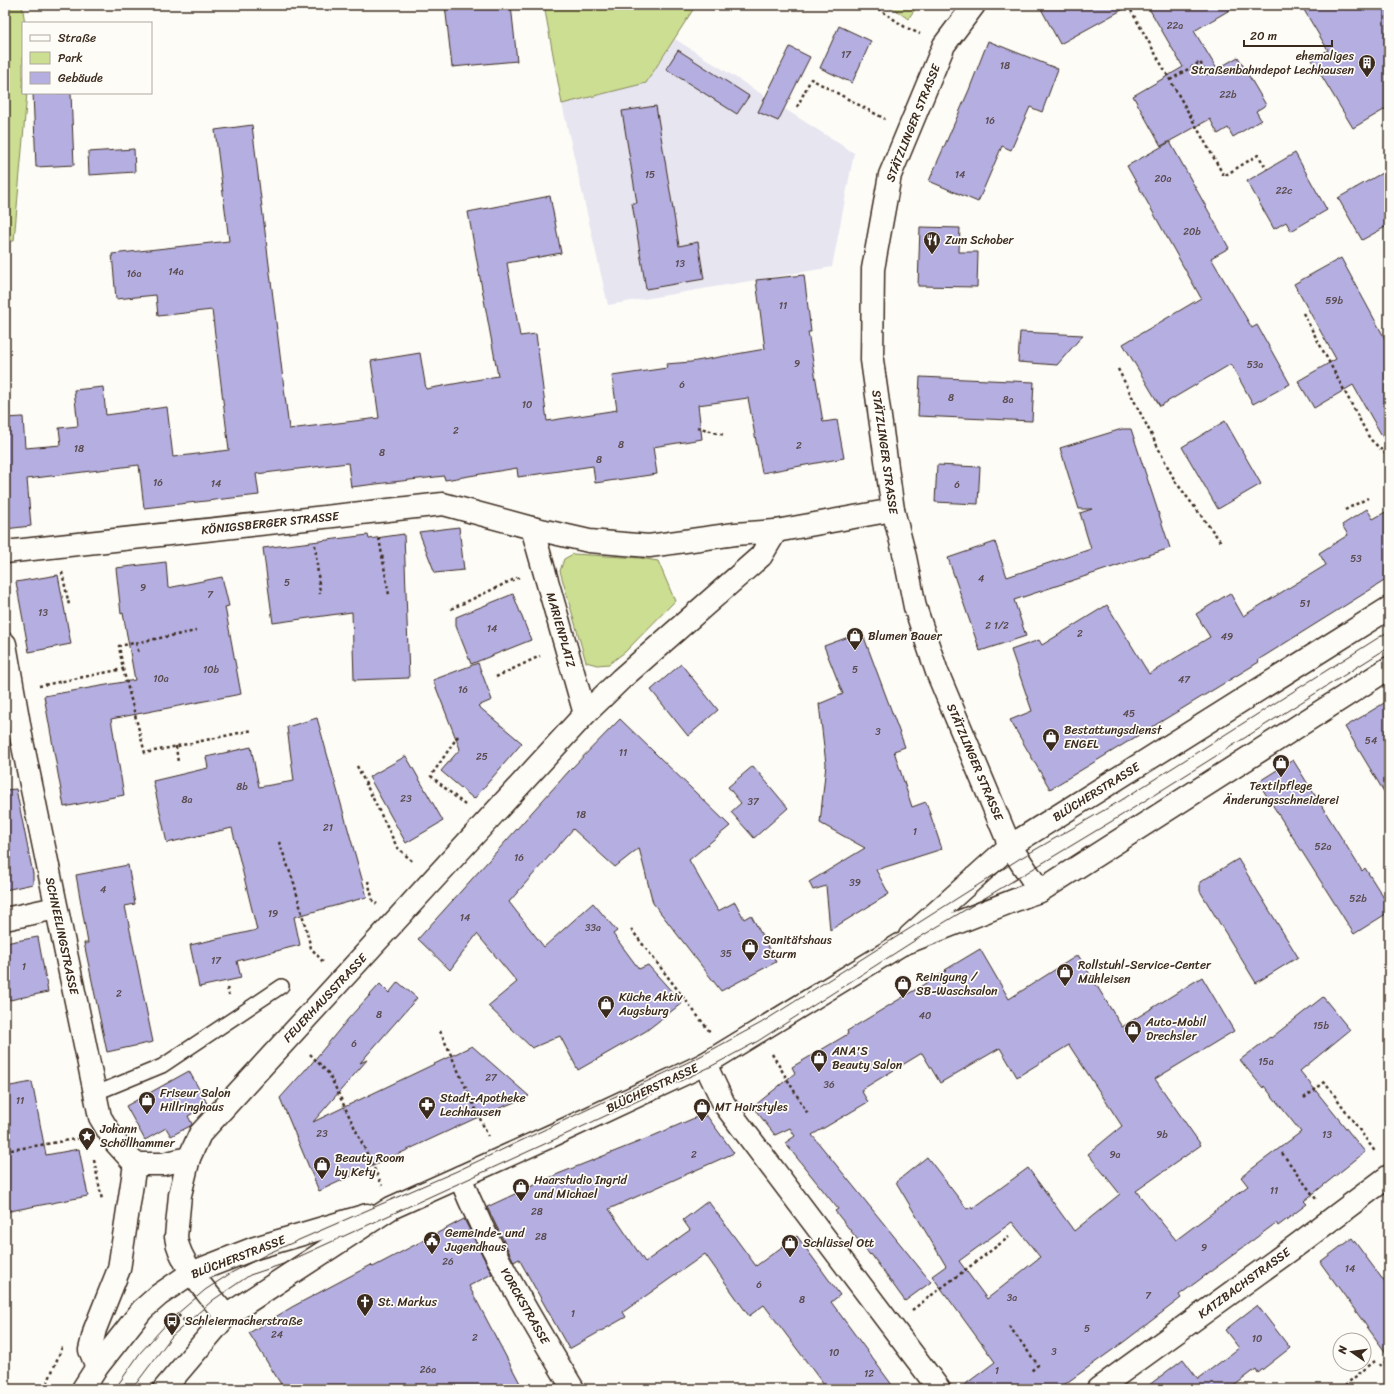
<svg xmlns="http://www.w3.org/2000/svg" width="1394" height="1394" font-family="Sriracha,sans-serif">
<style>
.built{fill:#e7e5f0}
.green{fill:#ccde92;stroke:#848458}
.building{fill:#b5afe1;stroke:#3b2a1e;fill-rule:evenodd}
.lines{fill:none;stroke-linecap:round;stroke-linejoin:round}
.service-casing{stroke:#3b2a1e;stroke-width:16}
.minor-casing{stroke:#3b2a1e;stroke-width:25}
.tertiary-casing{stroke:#3b2a1e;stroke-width:25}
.path{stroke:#3b2a1e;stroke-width:2.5;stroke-dasharray:3 3;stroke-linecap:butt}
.service{stroke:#fdfcf7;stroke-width:13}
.minor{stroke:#fdfcf7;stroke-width:22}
.tertiary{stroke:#fdfcf7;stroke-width:22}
.tram{stroke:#3b2a1e;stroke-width:1}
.labels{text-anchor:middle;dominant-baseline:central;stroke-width:3.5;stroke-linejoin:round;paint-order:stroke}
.number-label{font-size:10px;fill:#5a4b4f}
.poi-label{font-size:12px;fill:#3b2a1e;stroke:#fdfcf7;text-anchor:start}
.street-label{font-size:12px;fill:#3b2a1e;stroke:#fdfcf7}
</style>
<rect width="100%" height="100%" fill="#fdfcf7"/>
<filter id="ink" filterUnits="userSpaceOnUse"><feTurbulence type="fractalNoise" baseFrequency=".025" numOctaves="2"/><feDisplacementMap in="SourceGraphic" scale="8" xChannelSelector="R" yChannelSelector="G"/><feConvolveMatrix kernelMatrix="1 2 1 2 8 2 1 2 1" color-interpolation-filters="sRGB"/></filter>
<g filter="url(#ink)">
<!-- built -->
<path class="built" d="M675,39L854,153L832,267L608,305L562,104L646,83Z"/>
<!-- green -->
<g class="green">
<path d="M5,5H22L25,23H23V93H27L14,241H5Z"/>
<path d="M544,5H696L646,83L562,104Z"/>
<path d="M889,5H918L908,19Z"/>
<path d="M573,554L640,558L658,561L675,601L625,652L609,664L597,665L586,662L560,571L564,559Z"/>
</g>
<!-- building -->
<g class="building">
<path d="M445,5H511L517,61L452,67Z"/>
<path d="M1039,5H1131L1060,44Z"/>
<path d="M1147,5H1238L1194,31L1217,69L1238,57L1266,105L1256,111L1261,120L1233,137L1228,128L1218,134L1210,119L1161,146L1133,96L1183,67Z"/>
<path d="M1301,5H1389V107L1353,128L1312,60L1328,50Z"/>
<path d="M839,26L871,41L852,83L820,68Z"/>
<path d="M988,41L1058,69L1042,112L1030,107L1011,150L1002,146L978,202L929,181L969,90Z"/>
<path d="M790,47L810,57L778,121L758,112Z"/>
<path d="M678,50L749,96L737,114L666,69Z"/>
<path d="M33,93H71L74,165L36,167Z"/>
<path d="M656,106L679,246L698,242L704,279L646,289L632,203H637L622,111Z"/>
<path d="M252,125L289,429L379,418L371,361L420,353L426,389L498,376L468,212L550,196L561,253L507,263L520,336L536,334L547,421L617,410L612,376L667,368L666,364L691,362L765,349L756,280L804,275L811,332H808L823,422L837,420L844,458L762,473L748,398L698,405L702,439L653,447L657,474L595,483L593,466L518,477L517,468L445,480L444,476L351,487L348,463L256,474L259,495L144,508L139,465L27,479L31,526L5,529V418L23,417L25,448L61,445L59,428L78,426L74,390L103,387L106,415L167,407L173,457L229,450L212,310L158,316L156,295L116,299L112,254L229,241L215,130Z"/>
<path d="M1170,142L1229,248L1211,258L1252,328L1257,325L1290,384L1253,404L1231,364L1160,406L1123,344L1201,298L1127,166Z"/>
<path d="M134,149L135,172L89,175L88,152Z"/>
<path d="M1295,153L1327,210L1291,231L1286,222L1274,229L1247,181Z"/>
<path d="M1389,169V225L1362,240L1338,198Z"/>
<path d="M920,227L960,228L959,252H978L977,287L918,286Z"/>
<path d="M1341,258L1389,346V448L1353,385L1314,408L1298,381L1336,359L1294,284Z"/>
<path d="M1020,332L1083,335L1057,365L1018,362Z"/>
<path d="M920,377L1034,382L1032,421L918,416Z"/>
<path d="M1225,421L1261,484L1218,509L1182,447Z"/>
<path d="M1122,429H1131L1170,548L1014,600L1026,636L980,651L948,558L995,542L1007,577L1091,549L1080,513L1092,509H1079L1060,448Z"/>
<path d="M937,465L980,467L978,504L935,502Z"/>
<path d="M1367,509L1373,519L1389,510V578L1258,660L1259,662L1050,789L1010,720L1032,711L1011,650L1039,640L1042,645L1107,605L1149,674L1210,637L1196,614L1230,593L1243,616L1326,565L1319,553L1348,535L1342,525Z"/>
<path d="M459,527L464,570L435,573L419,532Z"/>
<path d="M404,534L409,678L354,680L352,612L273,623L263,548L368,535L369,539Z"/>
<path d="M166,562L168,588L222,577L229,606L225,607L241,694L111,719L124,795L64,807L44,696L135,680L123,613L121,614L116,568Z"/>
<path d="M58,575L71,644L29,652L16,582Z"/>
<path d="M513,594L531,640L471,664L456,626V617Z"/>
<path d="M862,632L905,747L894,751L912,807L926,802L942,849L876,870L889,894L830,930L826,886L813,890L809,882L865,848L820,823L826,764L819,704L843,694L824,646Z"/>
<path d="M478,663L492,700L478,706L522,743L474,799L441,771L460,749L433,680Z"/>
<path d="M681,664L718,710L688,736L651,690Z"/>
<path d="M1389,700V800L1345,727Z"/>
<path d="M317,718L367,897L294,917L300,945L237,961L241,978L199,987L190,945L257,930L232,828L167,843L153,781L208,768L206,757L251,747L259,787L294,781L287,727Z"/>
<path d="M620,719L730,826L689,860L718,911L735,902L744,919L751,915L776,962L721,991L653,903L639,848L615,867L573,829L509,902L544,947L593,903L617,931L613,934L639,969L648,965L682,1003L646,1031L578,1070L560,1036L532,1048L488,1006L517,982L477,934L450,970L418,939L569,771Z"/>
<path d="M406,756L443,821L406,843L369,777Z"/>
<path d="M1293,760L1362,871L1365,868L1389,906V912L1354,934L1258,782Z"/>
<path d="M753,766L788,808L754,838L731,812L741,803L728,787Z"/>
<path d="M16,789L33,874V884L5,890V790Z"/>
<path d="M1238,859L1298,957L1256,983L1200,891V882Z"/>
<path d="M128,865L135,904L125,906L153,1042L107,1052L84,943H88L76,875Z"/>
<path d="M38,937L48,992L5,1001V943Z"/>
<path d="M980,949L1009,999L1078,955L1122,1027L1202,977L1234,1031L1155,1079L1201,1145L1136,1191L1176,1240L1248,1186L1241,1177L1301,1132L1264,1086L1263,1088L1240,1060L1270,1037L1271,1038L1323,997L1350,1030L1300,1071L1365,1152L1304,1201L1307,1204L1278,1226L1276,1223L1179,1295L1181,1298L1125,1341L1058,1389H959L995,1362L932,1276L946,1266L896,1182L927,1157L967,1209L971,1207L972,1209L1028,1168L1074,1231L1120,1194L1088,1154L1122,1126L1069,1045L1017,1077L1000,1048L940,1083L922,1053L861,1090L868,1102L812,1135L931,1282L905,1301L871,1254L870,1255L835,1211L838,1209L785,1143L795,1136L790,1128L775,1135L753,1107L795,1073L792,1067L848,1034L847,1031L946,971L945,970ZM1012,1222L1040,1257L987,1299L959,1261Z"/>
<path d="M398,982L417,998L360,1063L367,1060L313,1122L472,1046L529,1096L474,1119L319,1191L280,1098L306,1069H307L348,1019L380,984L389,993Z"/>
<path d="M189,1071L208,1105L188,1116L192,1124V1125L171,1136L166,1128L145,1140L126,1106Z"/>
<path d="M32,1082L46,1155L79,1149L88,1196L5,1212V1087Z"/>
<path d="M699,1116H707L734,1153L609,1209L645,1262L690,1230L683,1220L708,1201L756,1266L797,1236L840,1295L831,1302L895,1389H827L764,1305L749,1316L705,1254L623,1312L626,1317L569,1349L519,1259L514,1262L487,1207L558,1174L646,1139Z"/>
<path d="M464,1219L492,1274L469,1286L523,1389H284L249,1333L292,1307L371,1265L373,1267Z"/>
<path d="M1352,1238L1389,1288V1357L1320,1262Z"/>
<path d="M1257,1305L1290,1348L1258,1373L1256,1369L1230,1389H1144L1183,1359L1198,1379L1239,1348L1225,1330Z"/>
</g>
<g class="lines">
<defs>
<path id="service" d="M94,1094L162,1066L282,986"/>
<g id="minor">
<path d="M532,528L585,714"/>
<path d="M5,552L443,504L532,528L589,541L649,546L735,534L776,531L893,510"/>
<path d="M5,644L22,741L100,1117L115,1142L135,1164H163L189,1158"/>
<path d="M5,919L56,908"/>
<path d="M705,1064L724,1104L939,1389"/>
<path d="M460,1177C490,1252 532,1320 573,1389"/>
<path d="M226,1316C210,1296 179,1263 176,1237L180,1195L189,1158L200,1134L585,714L621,679L761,556L776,531"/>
<path d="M97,1367L90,1350L95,1329L119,1269L135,1164"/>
<path d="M1098,1389L1293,1248L1389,1176"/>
</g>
<g id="tertiary">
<path d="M974,5L944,45L890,175L873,269L872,360L893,510L905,557L915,607L937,672L1010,846L1040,891"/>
<path d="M910,936L1010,846L1389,608"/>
<path d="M83,1389L97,1367L142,1310L159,1295L191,1273L255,1248L367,1215"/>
<path d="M164,1389L226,1316L391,1208L551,1136L705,1064L900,945L1028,895L1040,891L1389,668"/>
</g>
</defs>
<!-- service casing -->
<use href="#service" class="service-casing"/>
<!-- minor casing -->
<use href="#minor" class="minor-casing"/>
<!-- tertiary casing -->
<use href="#tertiary" class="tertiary-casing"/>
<!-- path -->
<g class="path">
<path d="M873,5L905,27L920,34"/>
<path d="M1128,5L1224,176L1258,155L1267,169"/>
<path d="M1170,80L1200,62L1207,75"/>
<path d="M797,107L811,79L885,119"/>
<path d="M1303,313L1370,439L1389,457"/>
<path d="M1118,369L1175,481L1221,542"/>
<path d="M697,427L724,435"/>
<path d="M1345,510L1368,498"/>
<path d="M379,538L389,595"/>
<path d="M315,545L320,594"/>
<path d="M62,572L69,605"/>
<path d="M451,609L519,577"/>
<path d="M136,643L139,654"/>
<path d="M123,669L145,753L253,730"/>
<path d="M496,677L540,656"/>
<path d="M39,686L123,669L119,646L196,631"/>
<path d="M458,736L431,776L465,805"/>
<path d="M176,746L178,763"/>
<path d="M357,766L397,847L414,863"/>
<path d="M279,842L294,883L311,948L323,962"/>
<path d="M368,881L373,901L377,904"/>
<path d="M631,929L710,1032"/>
<path d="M227,988L229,995"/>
<path d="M440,1031L488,1136"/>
<path d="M310,1054L329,1074L382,1185"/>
<path d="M772,1054L808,1114"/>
<path d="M1304,1098L1325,1082L1376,1153"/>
<path d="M5,1151L81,1138"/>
<path d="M1282,1153L1316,1199"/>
<path d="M94,1160L102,1200"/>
<path d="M912,1310L1009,1237"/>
<path d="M178,1315L186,1322"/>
<path d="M1009,1326L1038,1365L1030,1372"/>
<path d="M1379,1366L1389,1360"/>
<path d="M45,1389L63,1345"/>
<path d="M1340,1389L1375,1361"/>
</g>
<!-- service -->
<use href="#service" class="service"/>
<!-- minor -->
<use href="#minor" class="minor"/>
<!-- tertiary -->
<use href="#tertiary" class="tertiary"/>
<!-- tram -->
<g class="tram">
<path d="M115,1389L140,1353L170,1320L205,1290L231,1273L269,1253L457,1171L548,1128L697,1058L761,1023L1019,859L1120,801L1389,631"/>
<path d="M132,1389L172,1336L213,1300L250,1275L283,1264L573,1131L708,1068L758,1041L917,939L1127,812L1389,647"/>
</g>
</g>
</g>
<!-- icons -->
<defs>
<symbol id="building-pin" viewBox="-11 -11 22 30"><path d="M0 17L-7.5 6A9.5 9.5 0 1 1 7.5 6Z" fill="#3b2a1e" stroke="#fdfcf7"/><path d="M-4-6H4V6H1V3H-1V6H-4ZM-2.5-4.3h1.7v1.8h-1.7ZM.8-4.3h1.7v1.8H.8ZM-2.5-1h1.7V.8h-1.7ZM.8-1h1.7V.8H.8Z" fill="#fff"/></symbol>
<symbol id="restaurant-pin" viewBox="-11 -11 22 30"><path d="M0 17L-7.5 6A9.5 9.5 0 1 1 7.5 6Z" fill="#3b2a1e" stroke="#fdfcf7"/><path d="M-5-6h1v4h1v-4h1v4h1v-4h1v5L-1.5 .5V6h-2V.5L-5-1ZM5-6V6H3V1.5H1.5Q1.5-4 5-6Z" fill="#fff"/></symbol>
<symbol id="shop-pin" viewBox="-11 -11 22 30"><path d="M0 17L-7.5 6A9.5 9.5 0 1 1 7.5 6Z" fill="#3b2a1e" stroke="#fdfcf7"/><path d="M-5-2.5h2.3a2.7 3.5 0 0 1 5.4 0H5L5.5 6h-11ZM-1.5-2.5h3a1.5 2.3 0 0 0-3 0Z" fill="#fff"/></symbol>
<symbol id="pharmacy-pin" viewBox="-11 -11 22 30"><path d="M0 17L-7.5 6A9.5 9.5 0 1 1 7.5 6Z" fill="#3b2a1e" stroke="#fdfcf7"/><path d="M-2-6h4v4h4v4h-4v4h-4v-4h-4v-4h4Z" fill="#fff"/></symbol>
<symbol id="sight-pin" viewBox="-11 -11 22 30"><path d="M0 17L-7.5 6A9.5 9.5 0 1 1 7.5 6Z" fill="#3b2a1e" stroke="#fdfcf7"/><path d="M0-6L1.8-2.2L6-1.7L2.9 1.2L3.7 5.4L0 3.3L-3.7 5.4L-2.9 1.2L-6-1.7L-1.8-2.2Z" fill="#fff"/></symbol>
<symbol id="civic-pin" viewBox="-11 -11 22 30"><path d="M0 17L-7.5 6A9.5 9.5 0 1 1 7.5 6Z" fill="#3b2a1e" stroke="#fdfcf7"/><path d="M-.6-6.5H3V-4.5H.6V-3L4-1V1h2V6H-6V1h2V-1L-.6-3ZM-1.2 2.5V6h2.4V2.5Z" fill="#fff"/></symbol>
<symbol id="church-pin" viewBox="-11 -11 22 30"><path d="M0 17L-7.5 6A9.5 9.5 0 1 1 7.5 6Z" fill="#3b2a1e" stroke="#fdfcf7"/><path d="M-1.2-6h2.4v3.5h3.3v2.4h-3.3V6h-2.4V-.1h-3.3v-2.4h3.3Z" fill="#fff"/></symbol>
<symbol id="bus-pin" viewBox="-11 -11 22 30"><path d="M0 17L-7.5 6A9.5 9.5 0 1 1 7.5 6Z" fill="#3b2a1e" stroke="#fdfcf7"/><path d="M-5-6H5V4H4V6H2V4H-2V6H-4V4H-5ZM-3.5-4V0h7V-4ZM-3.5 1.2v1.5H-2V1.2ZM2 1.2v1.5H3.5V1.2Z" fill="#fff"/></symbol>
</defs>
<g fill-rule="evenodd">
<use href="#building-pin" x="1357" y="53" width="20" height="27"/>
<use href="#restaurant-pin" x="922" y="230" width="20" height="27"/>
<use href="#shop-pin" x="845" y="626" width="20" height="27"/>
<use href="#shop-pin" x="1041" y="727" width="20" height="27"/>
<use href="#shop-pin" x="1271" y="753" width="20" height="27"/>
<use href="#shop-pin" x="740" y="937" width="20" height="27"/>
<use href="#shop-pin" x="1055" y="962" width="20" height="27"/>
<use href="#shop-pin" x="893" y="974" width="20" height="27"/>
<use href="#shop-pin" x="596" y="994" width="20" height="27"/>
<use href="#shop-pin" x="1123" y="1019" width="20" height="27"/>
<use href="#shop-pin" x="809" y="1048" width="20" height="27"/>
<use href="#shop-pin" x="137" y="1090" width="20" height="27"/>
<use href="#pharmacy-pin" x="417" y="1095" width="20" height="27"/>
<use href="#shop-pin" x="692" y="1097" width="20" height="27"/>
<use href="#sight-pin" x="77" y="1126" width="20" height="27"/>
<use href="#shop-pin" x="312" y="1155" width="20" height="27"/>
<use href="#shop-pin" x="511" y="1177" width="20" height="27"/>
<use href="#civic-pin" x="422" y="1230" width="20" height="27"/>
<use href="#shop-pin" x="780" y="1233" width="20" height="27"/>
<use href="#church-pin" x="355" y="1292" width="20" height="27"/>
<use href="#bus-pin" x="162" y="1311" width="20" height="27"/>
</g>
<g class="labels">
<!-- number labels -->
<g class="number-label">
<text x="1175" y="26">22a</text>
<text x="846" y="55">17</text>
<text x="1005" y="66">18</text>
<text x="1228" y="95">22b</text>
<text x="990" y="121">16</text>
<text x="650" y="175">15</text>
<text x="960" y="175">14</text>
<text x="1163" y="179">20a</text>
<text x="1284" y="191">22c</text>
<text x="1192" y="232">20b</text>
<text x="680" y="264">13</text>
<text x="176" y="272">14a</text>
<text x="134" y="274">16a</text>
<text x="1334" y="301">59b</text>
<text x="783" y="306">11</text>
<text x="797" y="364">9</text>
<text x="1255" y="365">53a</text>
<text x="682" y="385">6</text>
<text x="951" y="398">8</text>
<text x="1008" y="400">8a</text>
<text x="527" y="405">10</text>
<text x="456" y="431">2</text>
<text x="621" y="445">8</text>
<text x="799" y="446">2</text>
<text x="79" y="449">18</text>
<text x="382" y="453">8</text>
<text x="599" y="460">8</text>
<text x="158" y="483">16</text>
<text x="216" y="484">14</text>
<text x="957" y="485">6</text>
<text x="1356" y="559">53</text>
<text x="981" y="579">4</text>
<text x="287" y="583">5</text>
<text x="143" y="588">9</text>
<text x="210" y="595">7</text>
<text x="1305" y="604">51</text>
<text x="43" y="613">13</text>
<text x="997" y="626">2 1/2</text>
<text x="492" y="629">14</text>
<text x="1080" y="634">2</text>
<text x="1227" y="637">49</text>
<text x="211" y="670">10b</text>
<text x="855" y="670">5</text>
<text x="161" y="679">10a</text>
<text x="1184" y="680">47</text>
<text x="463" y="690">16</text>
<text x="1129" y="714">45</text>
<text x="878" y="732">3</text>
<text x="1371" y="741">54</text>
<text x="623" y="753">11</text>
<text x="482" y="757">25</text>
<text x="242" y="787">8b</text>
<text x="406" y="799">23</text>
<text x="187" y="800">8a</text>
<text x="753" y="802">37</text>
<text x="581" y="815">18</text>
<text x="328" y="828">21</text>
<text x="915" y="832">1</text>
<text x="1323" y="847">52a</text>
<text x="519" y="858">16</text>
<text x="855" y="883">39</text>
<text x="103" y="890">4</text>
<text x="1358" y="899">52b</text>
<text x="273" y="914">19</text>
<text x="465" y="918">14</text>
<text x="593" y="928">33a</text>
<text x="726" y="954">35</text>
<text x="216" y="961">17</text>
<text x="24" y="967">1</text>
<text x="119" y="994">2</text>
<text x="379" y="1015">8</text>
<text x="925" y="1016">40</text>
<text x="1321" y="1026">15b</text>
<text x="354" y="1044">6</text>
<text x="1266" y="1062">15a</text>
<text x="491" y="1078">27</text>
<text x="829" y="1085">36</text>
<text x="20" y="1101">11</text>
<text x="322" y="1134">23</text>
<text x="1162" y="1135">9b</text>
<text x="1327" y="1135">13</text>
<text x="694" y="1155">2</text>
<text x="1115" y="1155">9a</text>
<text x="1274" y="1191">11</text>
<text x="537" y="1212">28</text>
<text x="541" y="1237">28</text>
<text x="1204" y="1248">9</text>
<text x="448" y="1262">26</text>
<text x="1350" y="1269">14</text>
<text x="759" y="1285">6</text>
<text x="1148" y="1296">7</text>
<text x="1012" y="1298">3a</text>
<text x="802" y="1300">8</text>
<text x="573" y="1314">1</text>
<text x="1087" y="1329">5</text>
<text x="277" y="1335">24</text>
<text x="475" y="1338">2</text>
<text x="1257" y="1339">10</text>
<text x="1054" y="1352">3</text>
<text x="834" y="1353">10</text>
<text x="428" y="1370">26a</text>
<text x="997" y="1371">1</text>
<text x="869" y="1374">12</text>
</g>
<!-- poi labels -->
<g class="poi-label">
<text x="1354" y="56" text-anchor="end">ehemaliges<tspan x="1354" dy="14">Straßenbahndepot Lechhausen</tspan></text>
<text x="945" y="240">Zum Schober</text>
<text x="868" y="636">Blumen Bauer</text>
<text x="1064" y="730">Bestattungsdienst<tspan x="1064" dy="14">ENGEL</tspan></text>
<text x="1281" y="786" text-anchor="middle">Textilpflege<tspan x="1281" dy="14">Änderungsschneiderei</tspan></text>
<text x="763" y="940">Sanitätshaus<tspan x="763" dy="14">Sturm</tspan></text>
<text x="1078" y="965">Rollstuhl-Service-Center<tspan x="1078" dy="14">Mühleisen</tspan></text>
<text x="916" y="977">Reinigung /<tspan x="916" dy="14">SB-Waschsalon</tspan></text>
<text x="619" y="997">Küche Aktiv<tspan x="619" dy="14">Augsburg</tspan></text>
<text x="1146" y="1022">Auto-Mobil<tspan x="1146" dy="14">Drechsler</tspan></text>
<text x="832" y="1051">ANA'S<tspan x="832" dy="14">Beauty Salon</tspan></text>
<text x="160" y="1093">Friseur Salon<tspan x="160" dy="14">Hillringhaus</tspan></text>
<text x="440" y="1098">Stadt-Apotheke<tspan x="440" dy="14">Lechhausen</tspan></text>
<text x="715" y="1107">MT Hairstyles</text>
<text x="100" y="1129">Johann<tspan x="100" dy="14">Schöllhammer</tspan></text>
<text x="335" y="1158">Beauty Room<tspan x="335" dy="14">by Kety</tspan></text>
<text x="534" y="1180">Haarstudio Ingrid<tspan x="534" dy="14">und Michael</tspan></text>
<text x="445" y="1233">Gemeinde- und<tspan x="445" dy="14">Jugendhaus</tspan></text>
<text x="803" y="1243">Schlüssel Ott</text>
<text x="378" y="1302">St. Markus</text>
<text x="185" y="1321">Schleiermacherstraße</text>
</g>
<!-- street labels -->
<g class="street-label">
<text transform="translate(913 123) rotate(-68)">STÄTZLINGER STRASSE</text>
<text transform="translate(885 452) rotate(82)">STÄTZLINGER STRASSE</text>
<text transform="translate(270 523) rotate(-6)">KÖNIGSBERGER STRASSE</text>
<text transform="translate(561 630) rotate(74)">MARIENPLATZ</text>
<text transform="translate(975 762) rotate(67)">STÄTZLINGER STRASSE</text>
<text transform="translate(1096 792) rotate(-32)">BLÜCHERSTRASSE</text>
<text transform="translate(62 936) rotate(78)">SCHNEELINGSTRASSE</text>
<text transform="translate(325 998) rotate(-47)">FEUERHAUSSTRASSE</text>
<text transform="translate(652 1088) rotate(-25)">BLÜCHERSTRASSE</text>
<text transform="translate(238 1257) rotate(-21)">BLÜCHERSTRASSE</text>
<text transform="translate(1244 1283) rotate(-36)">KATZBACHSTRASSE</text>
<text transform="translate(525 1306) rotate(60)">YORCKSTRASSE</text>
</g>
</g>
<!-- margin -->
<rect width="1394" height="1394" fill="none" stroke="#fdfcf7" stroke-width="20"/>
<rect x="10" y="10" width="1374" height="1374" fill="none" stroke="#3b2a1e" stroke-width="1.5" filter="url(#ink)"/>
<!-- legend -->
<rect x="22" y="22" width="130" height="72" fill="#fdfcf7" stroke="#afa8a0"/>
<rect x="30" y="35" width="20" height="6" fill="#fdfcf7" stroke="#afa8a0"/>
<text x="58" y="42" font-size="12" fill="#3b2a1e">Straße</text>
<rect x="30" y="52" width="20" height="12" fill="#ccde92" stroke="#afa8a0"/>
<text x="58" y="62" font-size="12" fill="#3b2a1e">Park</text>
<rect x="30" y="72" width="20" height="12" fill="#b5afe1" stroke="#afa8a0"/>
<text x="58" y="82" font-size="12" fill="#3b2a1e">Gebäude</text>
<!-- north arrow -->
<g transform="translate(1352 1352) rotate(283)"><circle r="19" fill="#fdfcf7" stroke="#afa8a0"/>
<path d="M0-3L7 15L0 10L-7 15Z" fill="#3b2a1e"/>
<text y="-6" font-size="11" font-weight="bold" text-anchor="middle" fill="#3b2a1e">N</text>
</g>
<!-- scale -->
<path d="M1244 40v6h88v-6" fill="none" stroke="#3b2a1e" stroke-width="2"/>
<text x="1250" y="40" font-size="12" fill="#3b2a1e" stroke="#fdfcf7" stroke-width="3" paint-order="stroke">20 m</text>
</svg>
